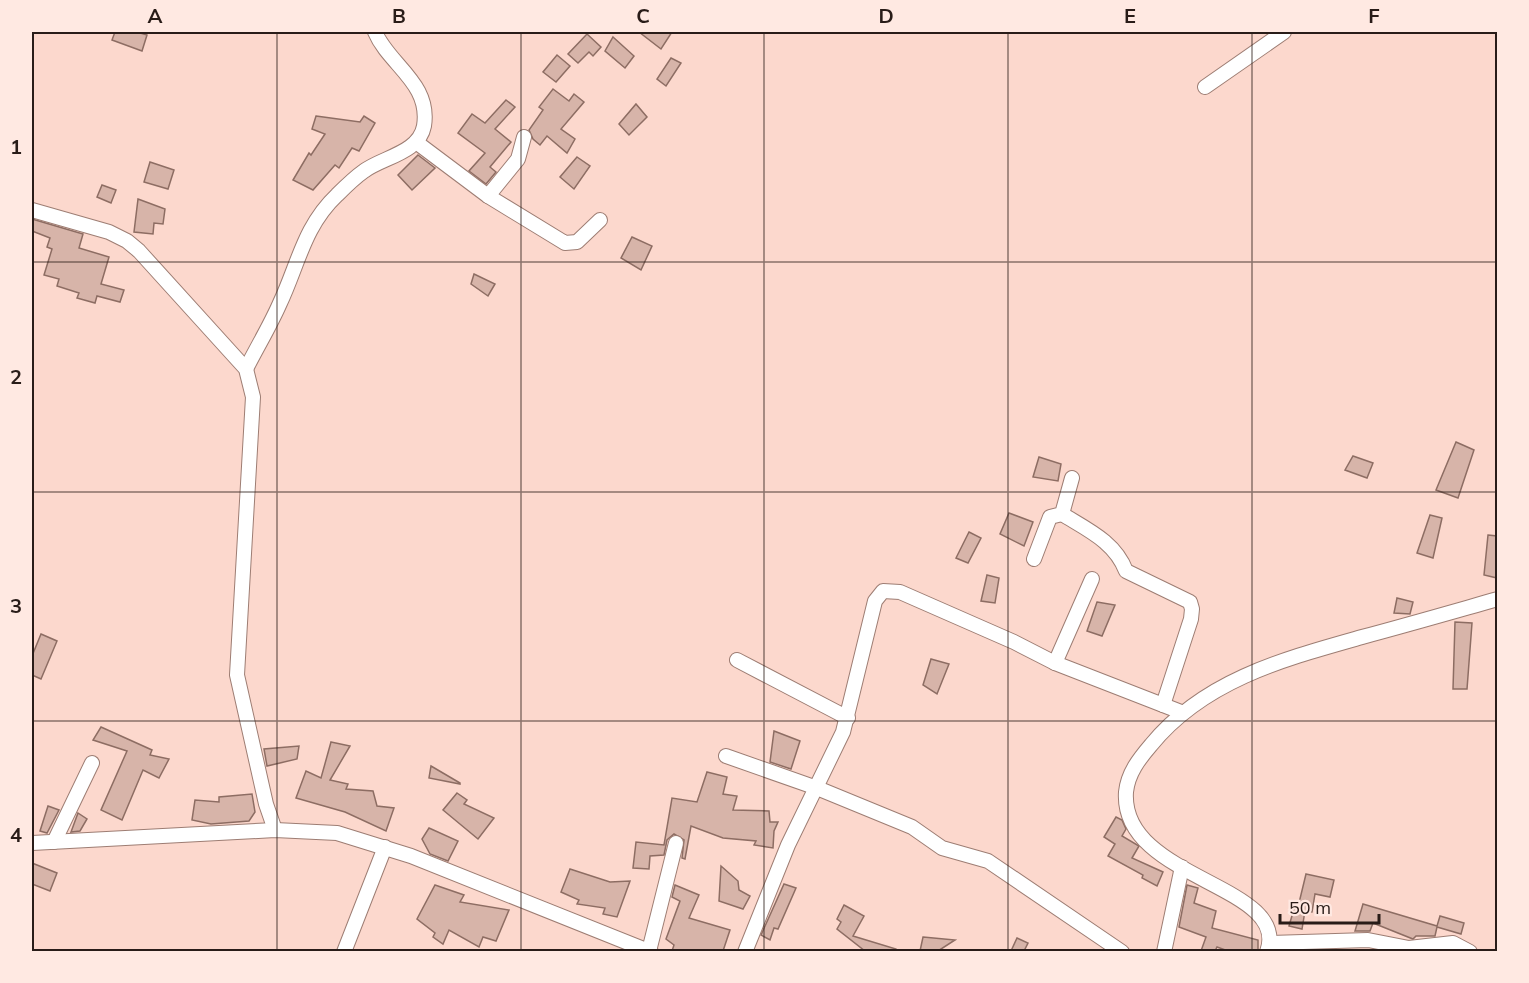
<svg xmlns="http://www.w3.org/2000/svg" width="1529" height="983" font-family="Mulish,sans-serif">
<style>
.building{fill:#d7b4a9;stroke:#8d6d63;stroke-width:1.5}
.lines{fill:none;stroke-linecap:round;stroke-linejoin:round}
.street-casing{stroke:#9d7d73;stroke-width:16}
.street{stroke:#fff;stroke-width:14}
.grid{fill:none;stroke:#291c18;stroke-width:1.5;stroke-opacity:0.55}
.neatline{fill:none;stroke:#291c18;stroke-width:2}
.grid-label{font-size:20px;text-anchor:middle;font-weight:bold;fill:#291c18}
</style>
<rect width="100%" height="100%" fill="#fcd8cd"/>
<!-- building -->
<g class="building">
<path d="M115,32H137L147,35L142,51L112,40Z"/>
<path d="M639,32H672L661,49Z"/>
<path d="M587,34L601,47L593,56L589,52L578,63L568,54Z"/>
<path d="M613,37L634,56L625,68L605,51Z"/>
<path d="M557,55L570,66L556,82L543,72Z"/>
<path d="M671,58L681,63L666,86L657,79Z"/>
<path d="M553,89L569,101L574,94L584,102L561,129L575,139L567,153L547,136L540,145L533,139L529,130L543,110L539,107Z"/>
<path d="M506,100L515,107L495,129L511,142L490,167L496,172L486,184L469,171L485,153L458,133L472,114L485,123Z"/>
<path d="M636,104L647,117L629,135L619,124Z"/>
<path d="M316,116L360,122L364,116L375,123L359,151L352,148L339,168L335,165L313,190L293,180L309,153L311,155L325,134L312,129Z"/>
<path d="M418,155L435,168L412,190L398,175Z"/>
<path d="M577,157L590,166L574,189L560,177Z"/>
<path d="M150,162L174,170L168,189L144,182Z"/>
<path d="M102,185L116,190L111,203L97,197Z"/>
<path d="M138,199L165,209L163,224L154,223L153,234L134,232Z"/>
<path d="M32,219L83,234L79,248L109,257L101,284L124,290L120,302L97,296L95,303L77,298L79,293L57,286L59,279L44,275L52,249L47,247L50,238L32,231Z"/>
<path d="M632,237L652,246L641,270L621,258Z"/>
<path d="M474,274L495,284L488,296L471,284Z"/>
<path d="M1456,442L1474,450L1458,498L1436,490Z"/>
<path d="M1353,456L1373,463L1367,478L1345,470Z"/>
<path d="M1039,457L1061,464L1058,481L1033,477Z"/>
<path d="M1009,513L1033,522L1024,546L1000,534Z"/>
<path d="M1430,515L1442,518L1433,558L1417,553Z"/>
<path d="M969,532L981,538L968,563L956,558Z"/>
<path d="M1488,535L1497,536V578L1484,575Z"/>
<path d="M987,575L999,578L995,603L981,601Z"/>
<path d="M1397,598L1413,602L1410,614L1394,613Z"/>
<path d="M1097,602L1115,605L1102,636L1087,631Z"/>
<path d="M1455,622L1472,623L1467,689H1453Z"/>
<path d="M41,634L57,641L41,679L32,675V656Z"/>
<path d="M931,659L949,664L937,694L923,685Z"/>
<path d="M101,727L152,750L150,755L169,759L159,778L143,770L122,820L101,810L127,751L93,740Z"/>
<path d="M774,731L800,741L791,769L770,762Z"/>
<path d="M331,742L350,746L330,780L348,784L346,789L373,791L377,806L394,808L386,831L345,812L296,798L306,771L321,778Z"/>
<path d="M299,746L297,759L267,766L264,749Z"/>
<path d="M431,766L460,783V784L429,778Z"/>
<path d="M707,772L727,777L723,794L737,796L733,810L769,811L770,822H778L774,831L773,848L754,845L756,841L723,838L691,826L685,859L682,858L684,840L674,834L667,840L664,855L650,856L649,869L633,868L636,842L664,845L672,798L697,802Z"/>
<path d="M457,793L467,800L464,804L494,818L478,839L443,810Z"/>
<path d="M252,794L255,812L249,821L211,824L192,820L195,800L219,802V797Z"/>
<path d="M48,806L59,810L47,833L40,831Z"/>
<path d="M78,813L87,819L80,831L71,832Z"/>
<path d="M1116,817L1122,820L1126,829L1122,836L1139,846L1132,858L1163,872L1157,886L1142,878L1143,875L1108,856L1115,844L1104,837Z"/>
<path d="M429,828L458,841L448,861L430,854L422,839Z"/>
<path d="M32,863L57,873L50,891L32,884Z"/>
<path d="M721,866L738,881L739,890L750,896L743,909L719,901Z"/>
<path d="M570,869L610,882L630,881L617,917L603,914L605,908L577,904L579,900L561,892Z"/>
<path d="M1306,874L1334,880L1330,897L1315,894L1312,912L1305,911L1302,929L1289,926L1296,902L1299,903Z"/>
<path d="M784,884L796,888L778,929L774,928L770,940L761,935Z"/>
<path d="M435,885L464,895L460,902L509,910L496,941L483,937L479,947L449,930L443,944L433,937L435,933L417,919Z"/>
<path d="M675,885L699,895L689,918L730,930L723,951H672L674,945L666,939L680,901L672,897Z"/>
<path d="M1187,885L1198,888L1194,903L1216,911L1212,928L1258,940V951H1228L1217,947L1215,951H1201L1206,937L1179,927Z"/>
<path d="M1363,904L1437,926L1440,916L1464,923L1461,934L1437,927L1435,936H1416L1413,939L1373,923L1370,931H1355Z"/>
<path d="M844,905L864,916L853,936L896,949V951H865L837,929L841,922L837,919Z"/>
<path d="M923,937L955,940L938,951H920Z"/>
<path d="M1017,938L1028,943L1024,951H1011Z"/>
</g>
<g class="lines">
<defs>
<g id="street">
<path d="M1205,87L1284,32"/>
<path d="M416,142L488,196L565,243L577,242L600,220"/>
<path d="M488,196L518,159L524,137"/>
<path d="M32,210L109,232L127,241L139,251L246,369L253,397L237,675L266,804L275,830"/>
<path d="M246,369C257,347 270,326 280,303C298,265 304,226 337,195C345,187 354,178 364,171C383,157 419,153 424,126C431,83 389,65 375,32"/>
<path d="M1062,514C1088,530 1115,542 1126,571L1190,602L1192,609L1191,619L1163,705"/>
<path d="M1034,559L1050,517L1062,514L1072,478"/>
<path d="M737,660L848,718"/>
<path d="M1055,663L1092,579"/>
<path d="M726,756L817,788L912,827L942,848L988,861L1122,952"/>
<path d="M54,842L92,763"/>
<path d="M32,843L275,830L337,833L411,856L651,952"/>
<path d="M1270,943L1368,940L1409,948L1453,943L1470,952"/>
<path d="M649,951L676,843"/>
<path d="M344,952L385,847"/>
<path d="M745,952L788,845L843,732L875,601L883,591L900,592L1014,642L1055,663L1181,712"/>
<path d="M1164,952L1182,867"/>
<path d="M1267,952C1292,884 1120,880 1126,792C1128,773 1139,759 1151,745C1204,680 1284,659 1362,637C1407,625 1452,612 1498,599"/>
</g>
</defs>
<!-- street casing -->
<use href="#street" class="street-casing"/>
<!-- street -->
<use href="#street" class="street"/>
</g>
<!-- grid -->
<path class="grid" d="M277,32V952M521,32V952M764,32V952M1008,32V952M1252,32V952M32,262H1498M32,492H1498M32,721H1498"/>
<!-- border -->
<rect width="1529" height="983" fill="none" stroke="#ffe9e2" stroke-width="66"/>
<!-- scale -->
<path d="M1280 914v9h99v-9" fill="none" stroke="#291c18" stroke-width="3"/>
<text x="1289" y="914" font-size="18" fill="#291c18" stroke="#ffe9e2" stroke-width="4.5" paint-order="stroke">50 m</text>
<rect x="33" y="33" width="1463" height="917" class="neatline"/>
<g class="grid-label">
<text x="155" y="23">A</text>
<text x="399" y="23">B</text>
<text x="643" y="23">C</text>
<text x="886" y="23">D</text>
<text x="1130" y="23">E</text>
<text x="1374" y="23">F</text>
<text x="16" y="154">1</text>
<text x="16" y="384">2</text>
<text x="16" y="613">3</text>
<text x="16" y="842">4</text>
</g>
</svg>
